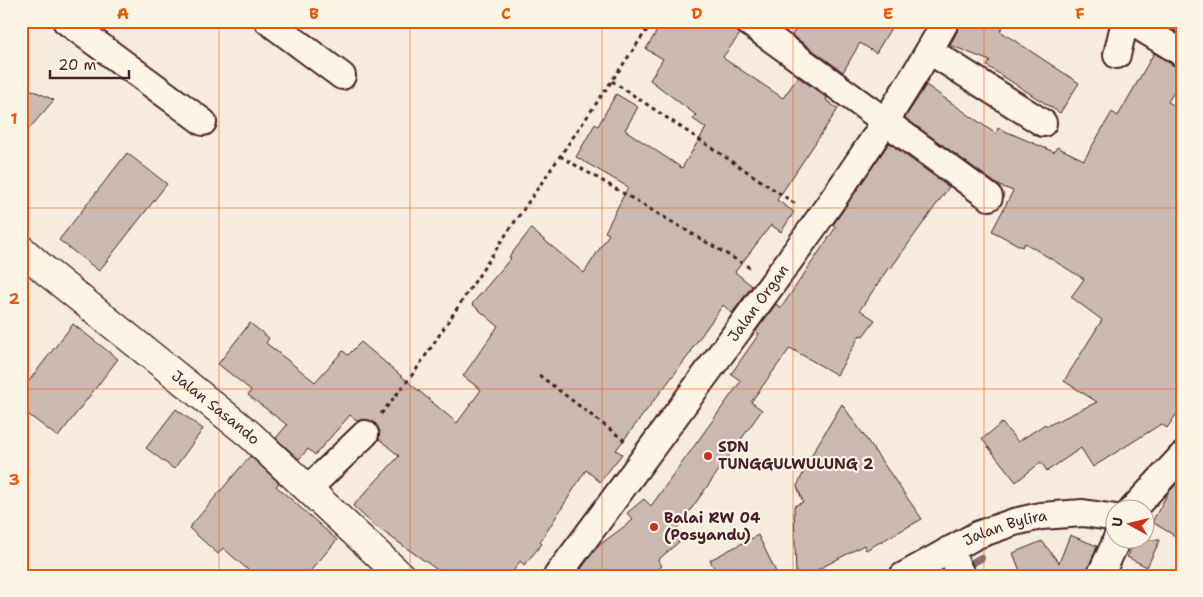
<svg xmlns="http://www.w3.org/2000/svg" width="1203" height="597" font-family="'Shantell Sans',sans-serif">
<style>
.lines{fill:none;stroke-linecap:round;stroke-linejoin:round}
.stream{stroke:#8c6e70;stroke-width:8}
.building{fill:#cab9b1;stroke:#4a1f2b}
.minor-casing{stroke:#4a1f2b;stroke-width:30}
.tertiary-casing{stroke:#4a1f2b;stroke-width:31}
.path{stroke:#4a1f2b;stroke-width:3;stroke-dasharray:4 4;stroke-linecap:butt}
.minor{stroke:#fcf5e5;stroke-width:26}
.tertiary{stroke:#fcf5e5;stroke-width:28}
.grid{fill:none;stroke:#e8590c;stroke-width:1;stroke-opacity:0.55}
.poi-dot{fill:#c8321e;stroke:#fcf5e5;stroke-width:2}
.labels{text-anchor:middle;dominant-baseline:central;stroke-width:4.5;stroke-linejoin:round;paint-order:stroke}
.street-label{font-size:15px;fill:#4a1f2b;stroke:#fcf5e5}
.poi-label{font-size:15px;font-weight:bold;fill:#4a1f2b;stroke:#fcf5e5;text-anchor:start}
.neatline{fill:none;stroke:#e8590c;stroke-width:2}
.grid-label{font-size:16px;text-anchor:middle;font-weight:bold;fill:#e8590c}
</style>
<rect width="100%" height="100%" fill="#f5ecde"/>
<filter id="ink" filterUnits="userSpaceOnUse"><feTurbulence type="fractalNoise" baseFrequency=".02" numOctaves="2"/><feDisplacementMap in="SourceGraphic" scale="10" xChannelSelector="R" yChannelSelector="G"/><feConvolveMatrix kernelMatrix="1 2 1 2 8 2 1 2 1" color-interpolation-filters="sRGB"/></filter>
<g filter="url(#ink)">
<g class="lines">
<!-- stream -->
<path class="stream" d="M963,568L981,558"/>
</g>
<!-- building -->
<g class="building">
<path d="M663,21H732L734,28L740,34L723,57L726,60L783,98L798,77L827,98L826,100L838,109L777,200L794,212L781,232L771,225L735,272L752,286L732,313L723,305L691,350L692,351L616,450L622,454L600,482L586,470L540,542L542,544L524,565L520,561L510,576H446L374,525L353,506L399,456L379,439L380,431L375,423L369,420L362,419L358,421L350,415L315,455L308,449L299,459L276,438L287,425L248,395L251,390L218,364L250,323L269,338L266,343L315,382L343,351L348,355L361,342L457,423L481,390L463,376L498,326L472,304L511,258L509,257L531,229L584,273L609,234L605,232L628,187L576,157L595,124L598,126L616,94L638,107L625,130L682,168L706,128L693,119L696,115L650,80L663,59L646,49Z"/>
<path d="M801,21H895L876,53L860,43L843,72L792,35Z"/>
<path d="M961,21H1006L1000,31L1079,83L1060,113L987,66L990,61L950,45L959,28Z"/>
<path d="M1178,21H1182V35L1172,29Z"/>
<path d="M1154,53L1174,66L1182,68V78L1168,102L1182,110V406L1167,428L1161,424L1093,467L1081,448L1047,471L1041,462L1016,482L982,439L1002,423L1018,442L1045,424L1047,426L1097,402L1064,381L1102,320L1071,297L1084,279L1025,243L1022,247L992,231L1013,191L998,185L905,118L926,85L996,134L998,128L1054,152L1057,147L1084,160L1112,112L1118,116Z"/>
<path d="M21,85L54,100L21,138Z"/>
<path d="M889,143L949,187L891,268L889,267L860,310L875,320L863,336L860,335L837,375L790,348L751,402L762,410L674,533L680,541L658,560L662,566L650,576H576L598,546L633,520L627,513L644,499L651,506L741,381L731,374L759,334L756,331L776,304L781,308L836,227L833,225Z"/>
<path d="M127,153L167,184L99,271L59,240Z"/>
<path d="M73,324L118,359L58,437L21,409V391Z"/>
<path d="M842,404L922,519L866,550L864,545L806,576H796L794,506L803,502L797,486L815,449Z"/>
<path d="M176,409L203,429L174,469L146,448Z"/>
<path d="M250,456L279,483L276,486L337,540L306,576H255L223,548L218,554L189,528Z"/>
<path d="M1182,478V540L1152,522L1168,493Z"/>
<path d="M758,535L778,576H718L710,560Z"/>
<path d="M1070,535L1097,546L1085,576H1022L1013,553L1042,541L1059,563Z"/>
<path d="M1136,540H1160L1147,567L1127,557Z"/>
</g>
<g class="lines">
<defs>
<g id="minor">
<path d="M66,21L203,122"/>
<path d="M268,21L342,76"/>
<path d="M747,21L989,197"/>
<path d="M1130,21L1182,53"/>
<path d="M930,51L1043,123"/>
<path d="M1117,55L1125,21"/>
<path d="M309,488L365,434"/>
<path d="M1132,510L1182,456"/>
<path d="M949,550L962,576"/>
<path id="s1" d="M557,576C625,485 692,393 759,302C826,211 891,119 946,21"/>
<path id="s2" d="M903,576L977,535L1014,522L1041,516L1083,513L1116,518"/>
<path d="M1100,576L1114,546L1116,540"/>
</g>
<g id="tertiary">
<path id="s3" d="M21,249L47,272L249,434L401,576"/>
</g>
</defs>
<!-- minor casing -->
<use href="#minor" class="minor-casing"/>
<!-- tertiary casing -->
<use href="#tertiary" class="tertiary-casing"/>
<!-- path -->
<g class="path">
<path d="M612,81L797,205"/>
<path d="M560,156L752,269"/>
<path d="M539,375L625,441"/>
<path d="M381,414L416,370L505,236L653,21"/>
</g>
<!-- minor -->
<use href="#minor" class="minor"/>
<!-- tertiary -->
<use href="#tertiary" class="tertiary"/>
</g>
</g>
<!-- grid -->
<path class="grid" d="M219,21V576M410,21V576M602,21V576M793,21V576M984,21V576M21,208H1182M21,389H1182"/>
<!-- markers -->
<g class="poi-dot">
<circle cx="708" cy="456" r="5"/>
<circle cx="654" cy="527" r="5"/>
</g>
<g class="labels">
<!-- street labels -->
<g class="street-label">
<text stroke="none"><textPath href="#s1" startOffset="339">Jalan Organ</textPath></text>
<text stroke="none"><textPath href="#s3" startOffset="251">Jalan Sasando</textPath></text>
<text stroke="none"><textPath href="#s2" startOffset="114">Jalan Bylira</textPath></text>
</g>
<!-- poi labels -->
<g class="poi-label">
<text x="718" y="447">SDN<tspan x="718" dy="17">TUNGGULWULUNG 2</tspan></text>
<text x="664" y="518">Balai RW 04<tspan x="664" dy="17">(Posyandu)</tspan></text>
</g>
</g>
<!-- margin -->
<rect width="1203" height="597" fill="none" stroke="#fcf5e5" stroke-width="55"/>
<!-- north arrow -->
<g transform="translate(1130 524) rotate(278)"><circle r="24" fill="#fcf5e5" stroke="#b59f9b"/>
<path d="M0-4L9 19L0 12L-9 19Z" fill="#c8321e"/>
<text y="-8" font-size="14" font-weight="bold" text-anchor="middle" fill="#4a1f2b">U</text>
</g>
<!-- scale -->
<path d="M50 70v8h79v-8" fill="none" stroke="#4a1f2b" stroke-width="2.5"/>
<text x="58" y="70" font-size="15" fill="#4a1f2b" stroke="#fcf5e5" stroke-width="4" paint-order="stroke">20 m</text>
<rect x="28" y="28" width="1148" height="542" class="neatline"/>
<g class="grid-label">
<text x="123" y="19">A</text>
<text x="314" y="19">B</text>
<text x="506" y="19">C</text>
<text x="697" y="19">D</text>
<text x="888" y="19">E</text>
<text x="1080" y="19">F</text>
<text x="14" y="124">1</text>
<text x="14" y="304">2</text>
<text x="14" y="485">3</text>
</g>
</svg>
